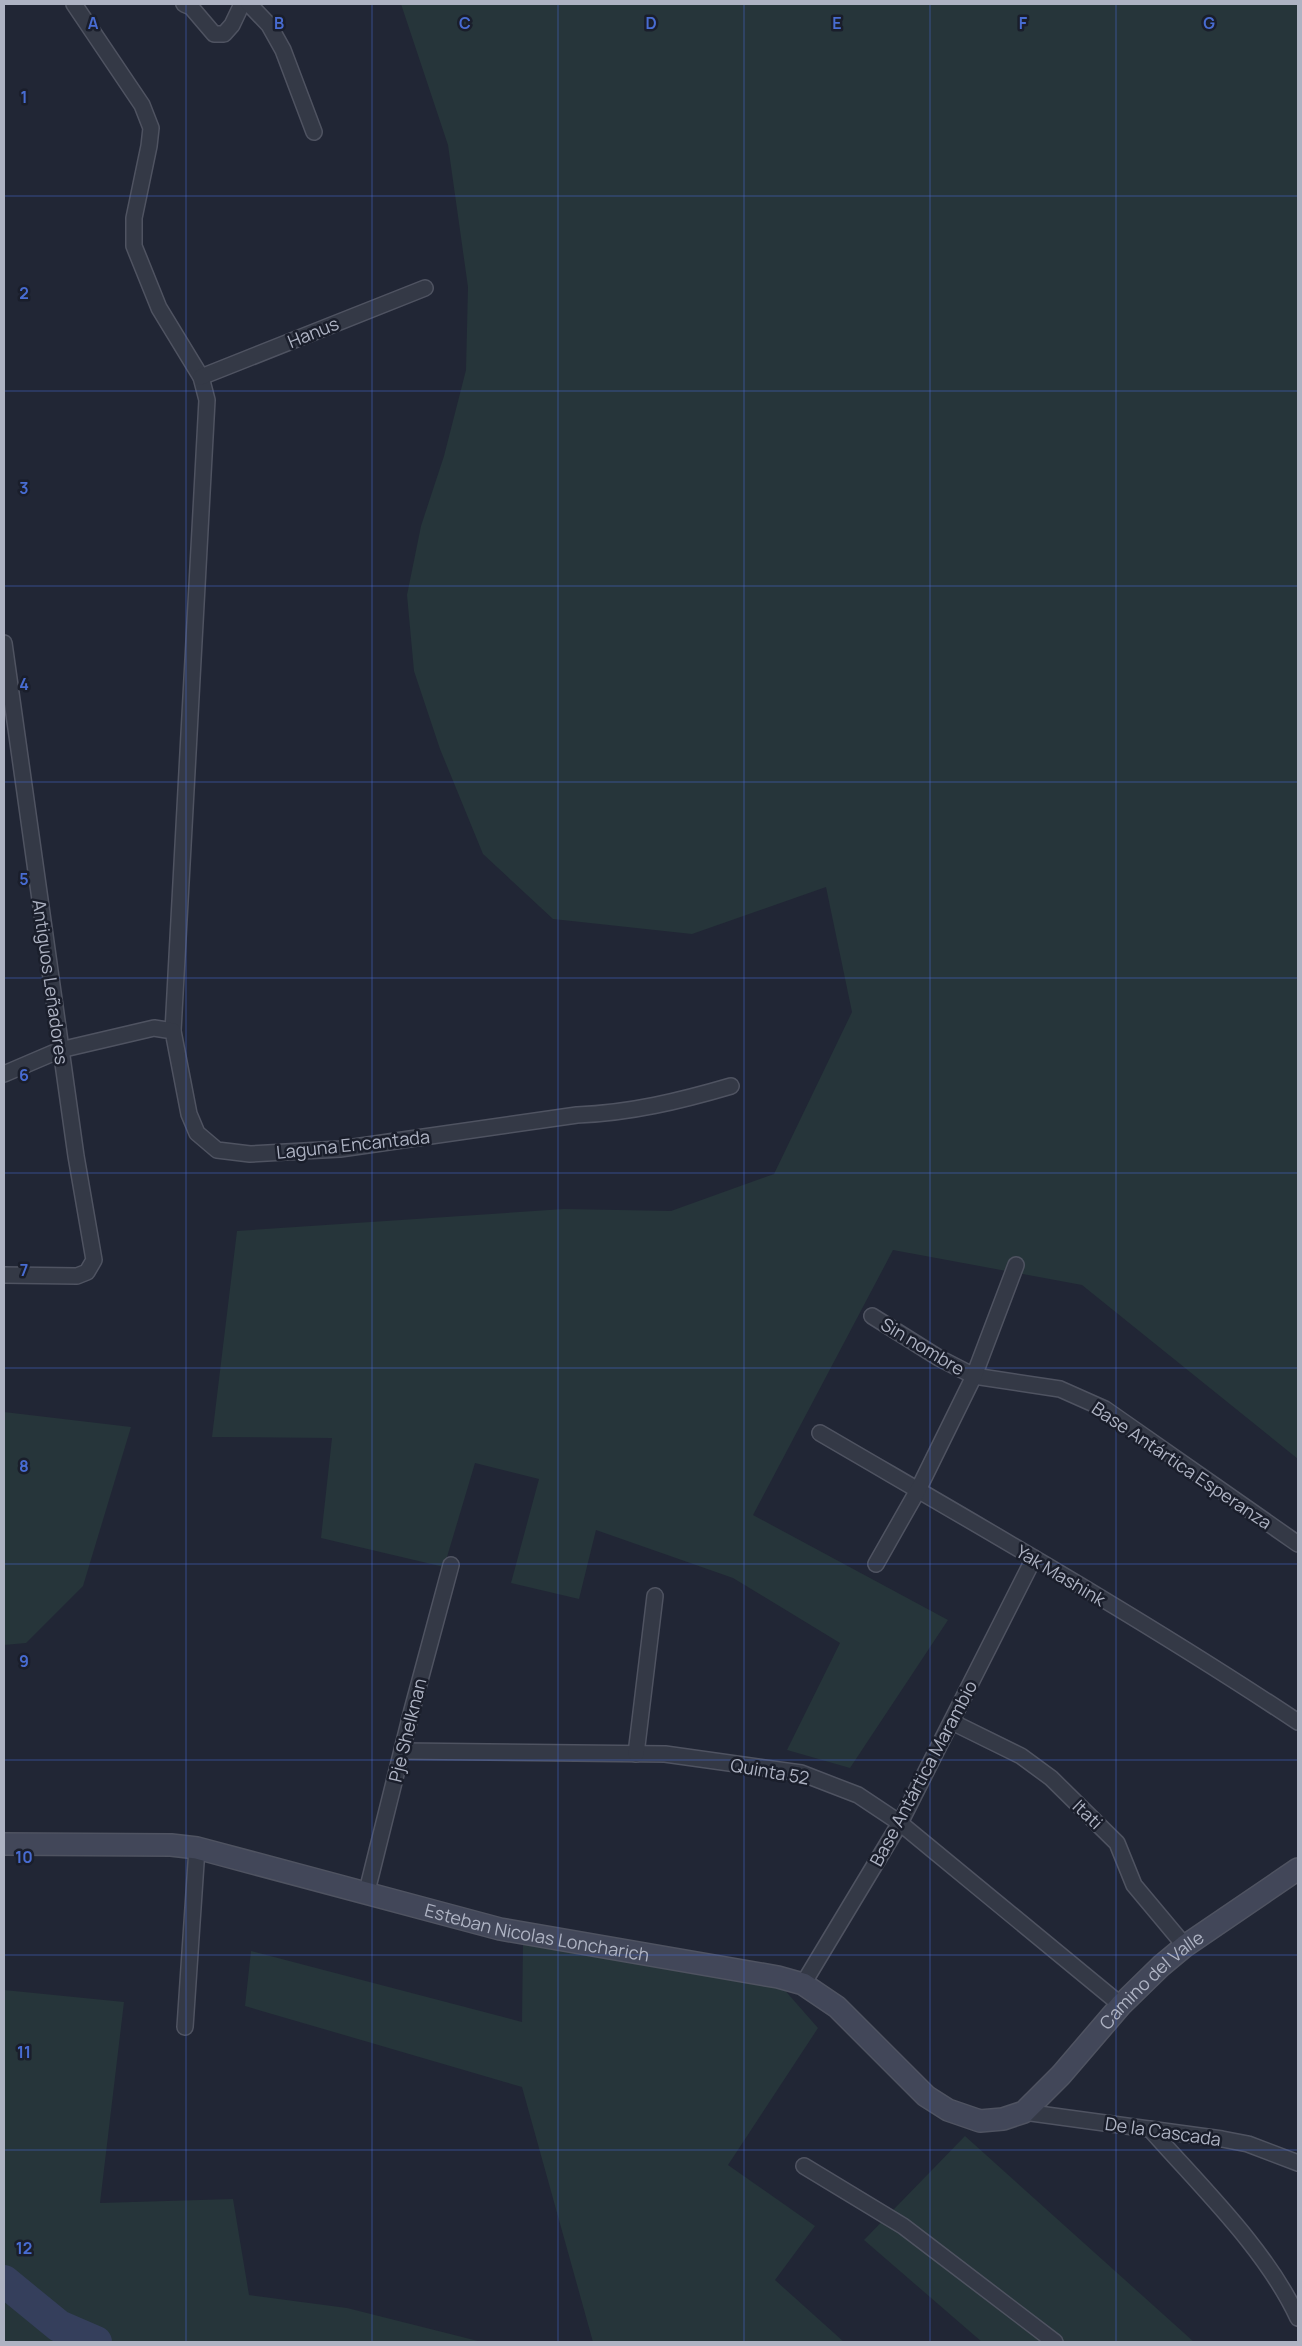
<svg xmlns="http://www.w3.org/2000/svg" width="1302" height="2346" font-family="Manrope,sans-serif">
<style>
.green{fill:#26353a}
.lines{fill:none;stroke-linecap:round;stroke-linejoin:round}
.river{stroke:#353f5c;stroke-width:32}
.street-casing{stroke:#4f5361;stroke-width:18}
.secondary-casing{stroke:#4f5361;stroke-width:24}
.street{stroke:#343946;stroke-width:15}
.secondary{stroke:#424759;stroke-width:21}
.grid{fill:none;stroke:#486cd2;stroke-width:1;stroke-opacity:0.55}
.labels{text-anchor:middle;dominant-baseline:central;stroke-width:5;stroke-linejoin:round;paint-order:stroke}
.street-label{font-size:18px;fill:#aeb3c3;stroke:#1a1e2b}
.grid-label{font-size:16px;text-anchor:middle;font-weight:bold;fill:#486cd2;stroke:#1a1e2b;stroke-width:5;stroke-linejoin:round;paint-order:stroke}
</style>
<rect width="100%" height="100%" fill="#212635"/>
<!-- green -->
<g class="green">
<path d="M401,4H1298V1459L1082,1285L893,1250L753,1515L948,1620L850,1768L787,1750L840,1643L733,1578L596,1530L579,1599L511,1583L539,1479L475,1463L444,1567L321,1538L332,1438L212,1437L237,1231L564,1209L671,1211L774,1174L852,1012L826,887L692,934L553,919L483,854L440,749L414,671L407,595L421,526L444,456L466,370L468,287L448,145Z"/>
<path d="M4,1412L131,1427L83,1586L26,1643L4,1645Z"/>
<path d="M523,1941L782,1987L818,2028L728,2165L815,2226L775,2280L844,2342H593L522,2087L245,2006L251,1951L522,2022Z"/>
<path d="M4,1990L124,2002L100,2203L233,2199L249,2295L347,2308L482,2342H4Z"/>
<path d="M965,2136L1194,2342H982L864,2240Z"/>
</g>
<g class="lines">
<!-- river -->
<path class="river" d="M4,2281L59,2326L96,2342"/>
<defs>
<g id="street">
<path d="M74,4L142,105L151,128L149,146L134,218V246L159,308L201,377L207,400L173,1031"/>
<path d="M184,4L191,7L214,34H224L232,25L242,4"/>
<path d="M249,4L269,25L283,50L314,132"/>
<path d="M201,377L425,288"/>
<path d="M4,643L76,1156L94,1260L87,1272L77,1276L4,1275"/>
<path d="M4,1074L60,1050L154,1028L173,1031L189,1114L197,1133L217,1150L250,1154L340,1149L577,1115C630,1113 680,1101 731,1086"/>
<path d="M872,1316L939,1358L974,1376L1060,1389L1105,1409L1298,1544"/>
<path d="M820,1433C981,1527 1143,1619 1298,1722"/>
<path d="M876,1564L918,1490L974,1376L1016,1265"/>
<path d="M952,1722L1021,1756L1051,1778L1117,1843L1134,1885L1185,1946"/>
<path d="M402,1751L665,1754L801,1773L858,1795L900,1823L1121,2005"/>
<path d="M636,1754L655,1596"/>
<path d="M366,1895L412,1710L451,1565"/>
<path d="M803,1984L900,1823L1034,1558"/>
<path d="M185,2027L197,1848"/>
<path d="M1024,2112L1222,2139L1248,2144L1298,2163"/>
<path d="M1150,2129C1201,2187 1266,2249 1298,2318"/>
<path d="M804,2166L903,2226L1055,2342"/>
</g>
<g id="secondary">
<path id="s1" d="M4,1844L171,1845L197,1848L500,1929L778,1977L803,1984L837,2007L926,2096L948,2110L980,2121L1003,2119L1024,2112L1061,2075L1121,2005L1161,1966L1185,1946L1298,1869"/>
</g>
</defs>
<!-- street casing -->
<use href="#street" class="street-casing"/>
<!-- secondary casing -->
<use href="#secondary" class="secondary-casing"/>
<!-- street -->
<use href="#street" class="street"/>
<!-- secondary -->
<use href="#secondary" class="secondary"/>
</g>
<!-- grid -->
<path class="grid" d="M186,4V2342M372,4V2342M558,4V2342M744,4V2342M930,4V2342M1116,4V2342M4,196H1298M4,391H1298M4,586H1298M4,782H1298M4,978H1298M4,1173H1298M4,1368H1298M4,1564H1298M4,1760H1298M4,1955H1298M4,2150H1298"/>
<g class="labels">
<!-- street labels -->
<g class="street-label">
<text transform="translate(313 332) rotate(-22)">Hanus</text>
<text transform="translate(51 982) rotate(82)">Antiguos Leñadores</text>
<text transform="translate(353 1144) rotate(-6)">Laguna Encantada</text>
<text transform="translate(923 1346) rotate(31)">Sin nombre</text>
<text transform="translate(1182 1465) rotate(34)">Base Antártica Esperanza</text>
<text transform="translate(1061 1575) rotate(31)">Yak Mashink</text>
<text transform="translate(407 1730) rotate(-76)">Pje Shelknan</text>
<text transform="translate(770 1771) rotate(10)">Quinta 52</text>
<text transform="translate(923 1773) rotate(-62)">Base Antártica Marambio</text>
<text transform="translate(1088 1814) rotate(44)">Itati</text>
<text stroke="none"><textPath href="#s1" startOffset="544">Esteban Nicolas Loncharich</textPath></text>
<text stroke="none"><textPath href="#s1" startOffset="1271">Camino del Valle</textPath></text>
<text transform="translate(1163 2131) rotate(8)">De la Cascada</text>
</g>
</g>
<g class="grid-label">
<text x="93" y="29">A</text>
<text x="279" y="29">B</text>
<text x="465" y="29">C</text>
<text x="651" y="29">D</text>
<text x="837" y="29">E</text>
<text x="1023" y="29">F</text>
<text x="1209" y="29">G</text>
<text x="24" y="103">1</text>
<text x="24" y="299">2</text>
<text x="24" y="494">3</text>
<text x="24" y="690">4</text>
<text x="24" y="885">5</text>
<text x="24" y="1081">6</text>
<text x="24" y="1276">7</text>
<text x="24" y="1472">8</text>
<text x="24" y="1667">9</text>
<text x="24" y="1863">10</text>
<text x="24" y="2058">11</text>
<text x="24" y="2254">12</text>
</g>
<!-- border -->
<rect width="1302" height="2346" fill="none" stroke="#aeb3c3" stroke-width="10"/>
</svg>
